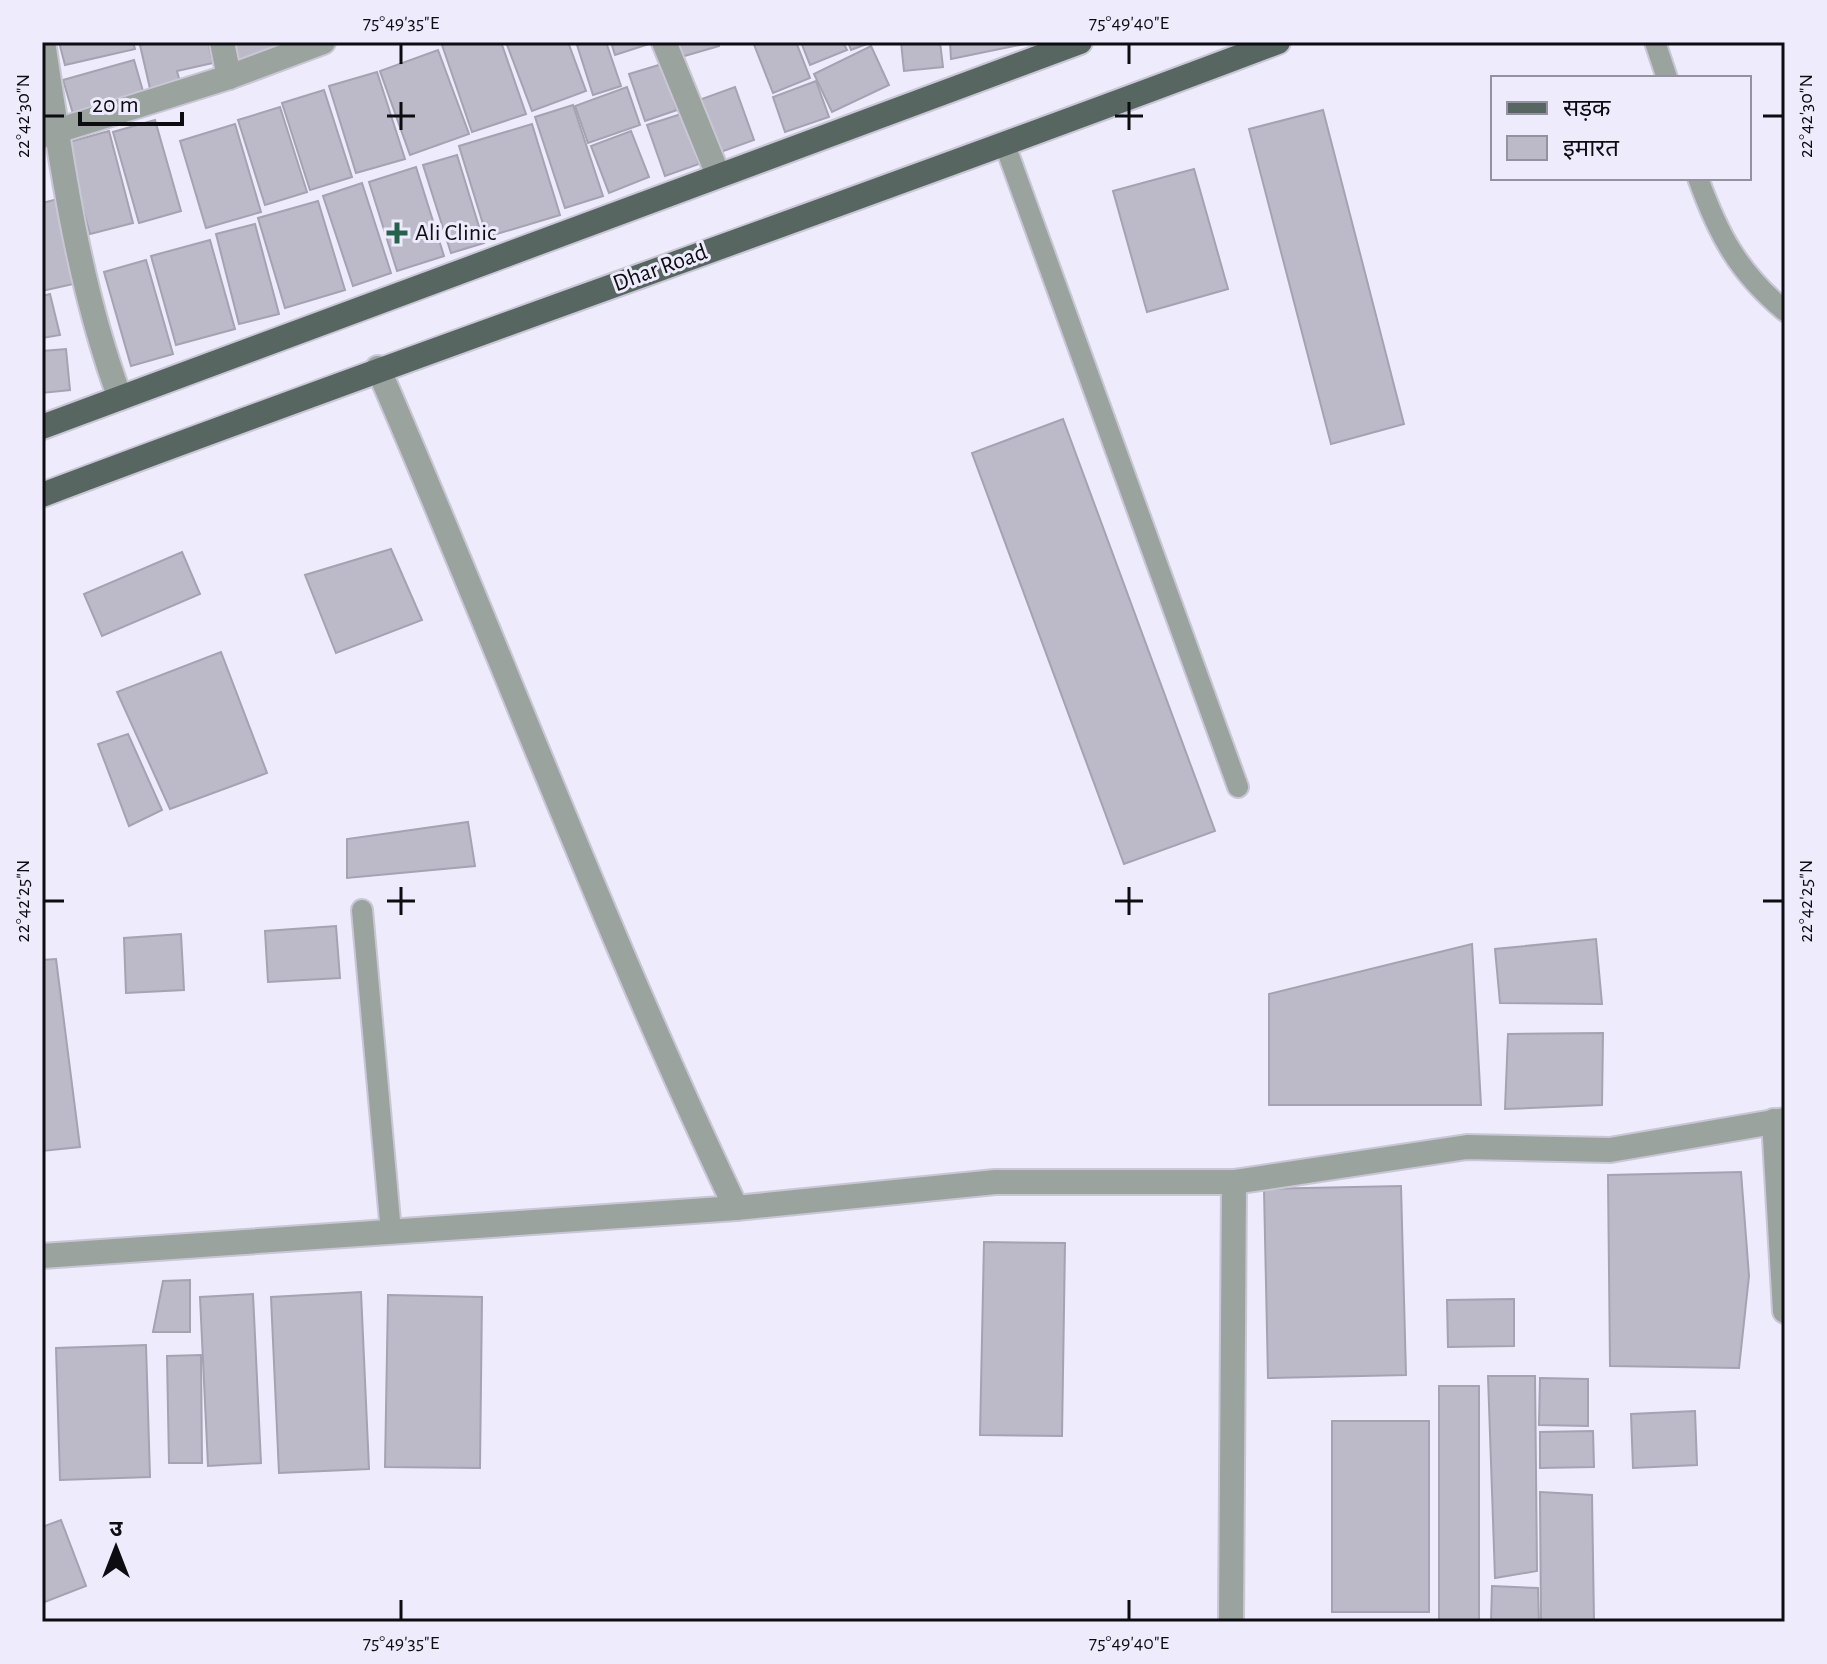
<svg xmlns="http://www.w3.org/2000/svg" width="1827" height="1664" viewBox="0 0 1827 1664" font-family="'Alegreya Sans','Noto Sans Devanagari',sans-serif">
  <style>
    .building { fill: #bcb9c9; stroke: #a5a2b2; stroke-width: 2 }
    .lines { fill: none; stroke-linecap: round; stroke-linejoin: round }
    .service-casing { stroke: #c9c7d6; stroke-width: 24 }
    .minor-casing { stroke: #c9c7d6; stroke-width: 28 }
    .primary-casing { stroke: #c9c7d6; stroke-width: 28 }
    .service { stroke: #9ba39f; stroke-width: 20 }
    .minor { stroke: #9ba39f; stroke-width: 24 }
    .primary { stroke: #576660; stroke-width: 24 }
    .ticks { fill: none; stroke: #0d0c11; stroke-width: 3 }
    .poi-dot { fill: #24624e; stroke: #edebfc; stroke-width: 3 }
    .labels { text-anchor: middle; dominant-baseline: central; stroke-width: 6; stroke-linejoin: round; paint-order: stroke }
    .poi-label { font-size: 24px; fill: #0d0c11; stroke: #edebfc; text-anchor: start }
    .street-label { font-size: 24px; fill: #0d0c11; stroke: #edebfc }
    .neatline { fill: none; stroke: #0d0c11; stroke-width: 3 }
    .ticks-label { font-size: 20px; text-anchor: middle; fill: #0d0c11 }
  </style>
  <rect width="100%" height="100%" fill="#edebfc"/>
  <!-- building -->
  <g class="building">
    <polygon points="59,42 133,42 135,49 65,65"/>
    <polygon points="154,42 208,42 213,63 177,71 181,86 151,93 140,45"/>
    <polygon points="230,42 297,42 237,62"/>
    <polygon points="451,42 501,42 526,114 472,132 442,45"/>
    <polygon points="506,42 568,42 586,91 532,111"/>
    <polygon points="586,42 606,42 621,86 593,95 577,45"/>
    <polygon points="611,42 652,42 652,43 615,55"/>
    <polygon points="676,42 718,42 719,46 681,57"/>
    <polygon points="753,42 796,42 810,78 773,93"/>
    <polygon points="801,42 843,42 847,50 810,65"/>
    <polygon points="848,42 872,42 851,50"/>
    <polygon points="901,42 940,42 943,67 904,71"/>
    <polygon points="950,42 1034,42 951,59"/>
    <polygon points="871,46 889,85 832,112 814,74"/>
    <polygon points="438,50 469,134 410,155 380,71"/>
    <polygon points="134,60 145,98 74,117 63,80"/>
    <polygon points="662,64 677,110 645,121 629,74"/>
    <polygon points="377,72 405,159 356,173 329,86"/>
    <polygon points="816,81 829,117 785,132 773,97"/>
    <polygon points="627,87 640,125 588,143 575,106"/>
    <polygon points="735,87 754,140 718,153 699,100"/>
    <polygon points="324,90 352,177 310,190 282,103"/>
    <polygon points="573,105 603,196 565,208 535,117"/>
    <polygon points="280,107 307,192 265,205 238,120"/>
    <polygon points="1323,110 1404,424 1331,444 1249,129"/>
    <polygon points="681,114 699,164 665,176 647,125"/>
    <polygon points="155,120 181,211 139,223 113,132"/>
    <polygon points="235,124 261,212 206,228 180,141"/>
    <polygon points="532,124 560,215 487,237 459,146"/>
    <polygon points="109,131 133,223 90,234 65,143"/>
    <polygon points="631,131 649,177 609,193 591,146"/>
    <polygon points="457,155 484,243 451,253 423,165"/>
    <polygon points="416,167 444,256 397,271 369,182"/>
    <polygon points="1194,169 1228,289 1147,312 1113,191"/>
    <polygon points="362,183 391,273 353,286 323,196"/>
    <polygon points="62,198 82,282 42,291 42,203"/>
    <polygon points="318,201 345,290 285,308 258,218"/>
    <polygon points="255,224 279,314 239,324 216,234"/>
    <polygon points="210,240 235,329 176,345 151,256"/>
    <polygon points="146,260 173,354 131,366 104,272"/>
    <polygon points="50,294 60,335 42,338 42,296"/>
    <polygon points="66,349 70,390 42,393 42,351"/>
    <polygon points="1063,419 1215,831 1124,864 972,453"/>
    <polygon points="391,549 422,620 336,653 305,575"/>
    <polygon points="182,552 200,594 102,636 84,594"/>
    <polygon points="221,652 267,773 170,809 117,692"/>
    <polygon points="128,734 162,810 129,826 98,744"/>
    <polygon points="468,822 475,866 347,878 347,839"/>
    <polygon points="336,926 340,978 268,982 265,931"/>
    <polygon points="181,934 184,990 126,993 124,938"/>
    <polygon points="1596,939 1602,1004 1500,1003 1495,949"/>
    <polygon points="1472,944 1481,1105 1269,1105 1269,994"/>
    <polygon points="56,959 80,1147 42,1151 42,960"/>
    <polygon points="1603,1033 1602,1105 1505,1109 1508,1034"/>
    <polygon points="1741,1172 1749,1276 1739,1368 1610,1366 1608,1175"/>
    <polygon points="1401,1186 1406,1375 1268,1378 1264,1189"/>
    <polygon points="984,1242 1065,1243 1062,1436 980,1435"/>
    <polygon points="190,1280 190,1332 153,1332 163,1281"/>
    <polygon points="361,1292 369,1469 279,1473 271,1297"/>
    <polygon points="253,1294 261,1463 208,1466 200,1297"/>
    <polygon points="388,1295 482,1297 480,1468 385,1467"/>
    <polygon points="1514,1299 1514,1346 1448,1347 1447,1300"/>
    <polygon points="146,1345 150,1477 60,1480 56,1348"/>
    <polygon points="201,1355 202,1463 169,1463 167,1356"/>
    <polygon points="1488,1376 1535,1376 1537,1571 1495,1578"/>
    <polygon points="1540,1378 1588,1379 1588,1426 1539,1425"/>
    <rect x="1439" y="1386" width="40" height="236"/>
    <polygon points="1695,1411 1697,1465 1633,1468 1631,1414"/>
    <rect x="1332" y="1421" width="97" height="191"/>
    <polygon points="1593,1431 1594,1467 1540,1468 1540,1432"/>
    <polygon points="1540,1492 1592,1495 1594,1622 1541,1622"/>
    <polygon points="61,1520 86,1586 42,1603 42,1527"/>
    <polygon points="1492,1586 1538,1588 1539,1622 1491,1622"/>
  </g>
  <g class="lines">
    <defs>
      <g id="service">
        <polyline points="1655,42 1667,78"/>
        <polyline points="1005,145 1238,787"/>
        <path d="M1698 178C1718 234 1738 272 1785 311"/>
        <polyline points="362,910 391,1232"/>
      </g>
      <g id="minor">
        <path d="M43 42C61 161 78 285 120 398"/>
        <polyline points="222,42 229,77"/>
        <polyline points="664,42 718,175"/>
        <polyline points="44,135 229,77 323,42"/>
        <path d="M378 368C499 647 605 933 736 1208"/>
        <polyline points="1774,1121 1785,1311"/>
        <polyline points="42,1256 736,1208 995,1182 1234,1182 1467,1147 1610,1150 1785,1120"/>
        <polyline points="1231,1622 1234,1182"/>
      </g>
      <g id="primary">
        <polyline points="42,427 1080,42"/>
        <path d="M42 495C453 340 867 198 1278 42"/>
      </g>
    </defs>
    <!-- service casing -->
    <use href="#service" class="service-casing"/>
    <!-- minor casing -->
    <use href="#minor" class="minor-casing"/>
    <!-- primary casing -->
    <use href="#primary" class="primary-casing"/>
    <!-- service -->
    <use href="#service" class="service"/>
    <!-- minor -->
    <use href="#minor" class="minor"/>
    <!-- primary -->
    <use href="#primary" class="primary"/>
  </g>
  <!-- ticks -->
  <path class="ticks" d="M401 44V64M1129 44V64M401 102V130M1129 102V130M44 116H64M387 116H415M1115 116H1143M1763 116H1783M401 887V915M1129 887V915M44 901H64M387 901H415M1115 901H1143M1763 901H1783M401 1600V1620M1129 1600V1620"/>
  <!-- markers -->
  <path class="poi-dot" d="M393 221h8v8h8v8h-8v8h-8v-8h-8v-8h8z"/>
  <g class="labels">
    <!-- poi labels -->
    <g class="poi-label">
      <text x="415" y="233">Ali Clinic</text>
    </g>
    <!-- street labels -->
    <g class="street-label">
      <text transform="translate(660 268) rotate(-20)">Dhar Road</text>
    </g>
  </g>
  <!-- border -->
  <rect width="1827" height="1664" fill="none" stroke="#edebfc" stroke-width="88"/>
  <!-- legend -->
  <rect x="1491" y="76" width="260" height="104" fill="#edebfc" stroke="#93929e" stroke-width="2"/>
  <rect x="1507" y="102" width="40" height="12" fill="#576660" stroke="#93929e" stroke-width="2"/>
  <text x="1563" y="116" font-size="24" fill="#0d0c11">सड़क</text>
  <rect x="1507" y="136" width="40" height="24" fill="#bcb9c9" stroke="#93929e" stroke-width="2"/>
  <text x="1563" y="156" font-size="24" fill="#0d0c11">इमारत</text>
  <!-- north arrow -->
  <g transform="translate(116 1548)" stroke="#edebfc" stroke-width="6" paint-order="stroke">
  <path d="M0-6L14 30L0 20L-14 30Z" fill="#0d0c11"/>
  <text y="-12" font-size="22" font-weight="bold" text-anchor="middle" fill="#0d0c11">उ</text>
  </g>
  <!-- scale -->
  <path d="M80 112v12h102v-12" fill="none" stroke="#0d0c11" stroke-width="4"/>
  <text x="92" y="112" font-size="24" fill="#0d0c11" stroke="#edebfc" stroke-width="6" paint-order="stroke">20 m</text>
  <rect x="44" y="44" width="1739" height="1576" class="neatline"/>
  <g class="ticks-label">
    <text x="401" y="29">75°49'35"E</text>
    <text x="1129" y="29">75°49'40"E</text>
    <text transform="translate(22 116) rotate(-90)" y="7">22°42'30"N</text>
    <text transform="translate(1805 116) rotate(-90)" y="7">22°42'30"N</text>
    <text transform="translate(22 901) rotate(-90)" y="7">22°42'25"N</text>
    <text transform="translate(1805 901) rotate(-90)" y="7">22°42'25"N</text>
    <text x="401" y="1649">75°49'35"E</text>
    <text x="1129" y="1649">75°49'40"E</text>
  </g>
</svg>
